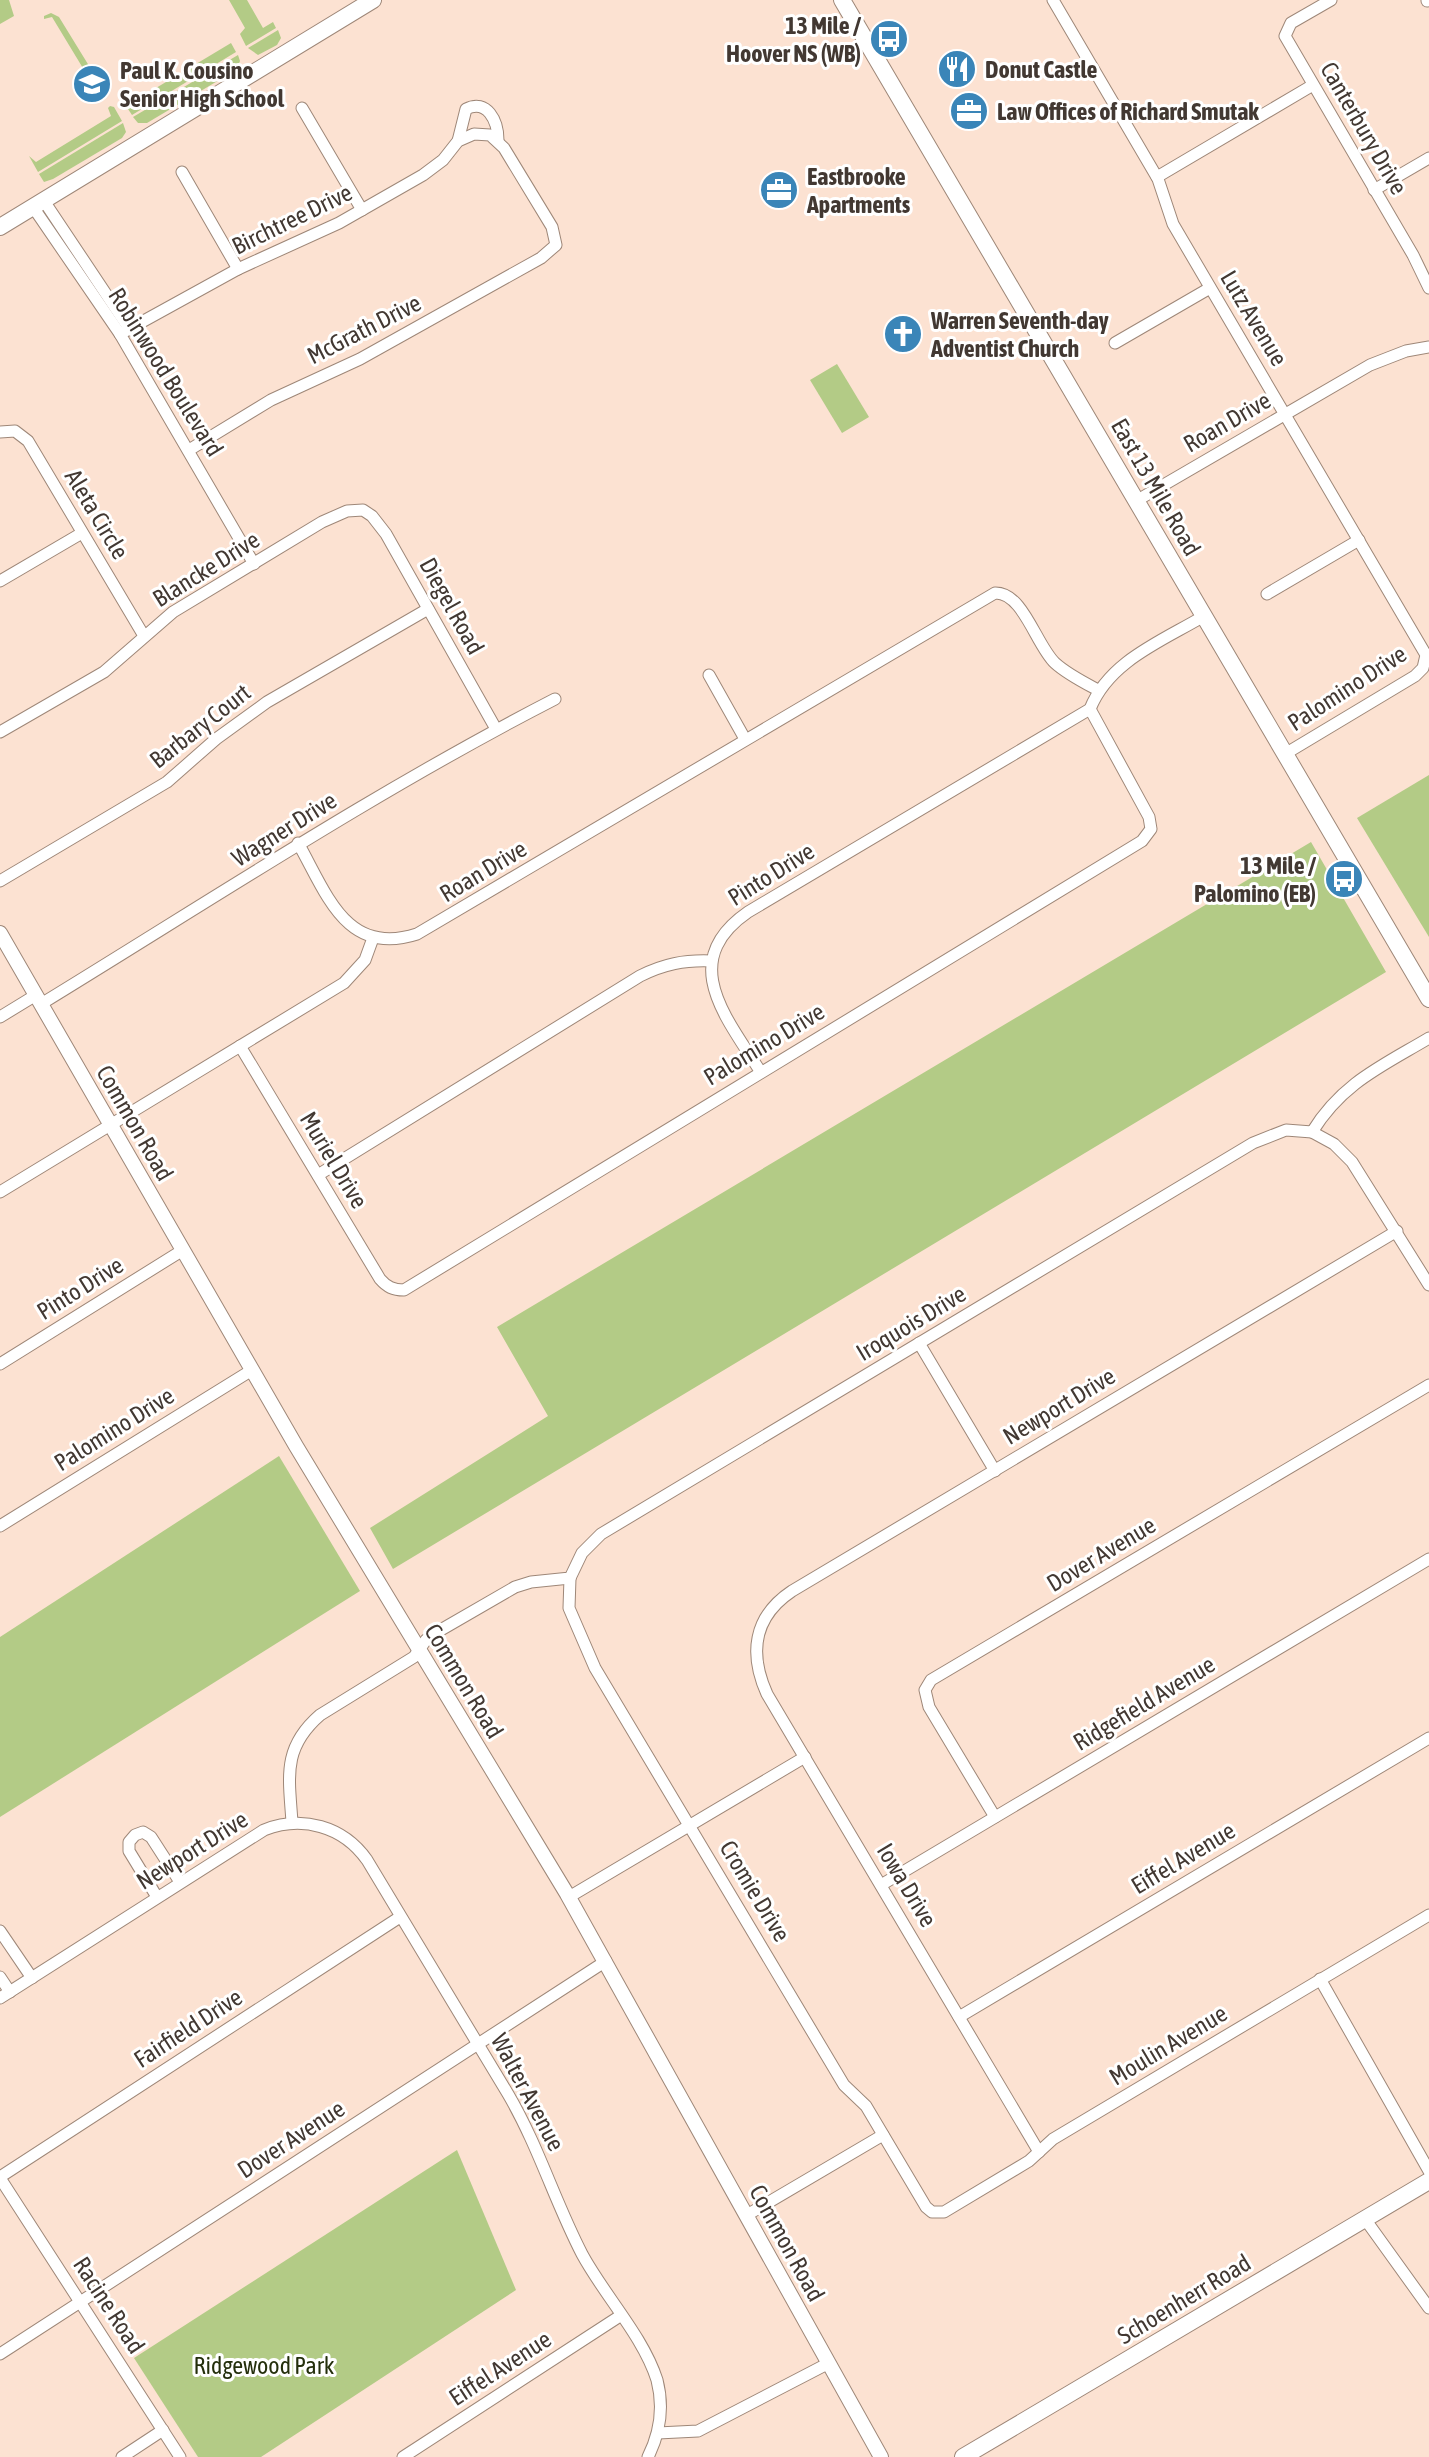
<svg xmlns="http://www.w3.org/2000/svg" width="1429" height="2457" viewBox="0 0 1429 2457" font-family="'Asap Condensed',sans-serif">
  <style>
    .green { fill: #b3cb86 }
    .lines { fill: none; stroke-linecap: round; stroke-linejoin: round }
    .minor-casing { stroke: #9e8778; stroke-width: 13 }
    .tertiary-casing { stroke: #9e8778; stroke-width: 16 }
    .secondary-casing { stroke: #9e8778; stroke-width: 18 }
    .minor { stroke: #fff; stroke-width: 11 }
    .tertiary { stroke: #fff; stroke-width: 14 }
    .secondary { stroke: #fff; stroke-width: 16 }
    .labels { text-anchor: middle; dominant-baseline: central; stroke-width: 6; stroke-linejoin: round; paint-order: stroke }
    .poi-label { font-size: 24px; font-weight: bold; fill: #423832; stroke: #fff; text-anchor: start }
    .street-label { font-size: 24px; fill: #423832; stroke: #fff }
    .park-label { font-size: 24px; fill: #242f0c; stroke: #fff }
  </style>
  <rect width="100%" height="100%" fill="#fce2d2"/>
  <!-- green -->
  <g class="green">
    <polygon points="0,0 9,0 14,16 0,24"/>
    <polygon points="229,0 247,0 263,28 273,22 276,28 246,46 240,34 245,28"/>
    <polygon points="51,13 59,17 102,87 104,94 101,98 52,17 44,19 44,16"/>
    <polygon points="278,30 281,38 277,45 258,55 248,48"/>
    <polygon points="231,43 236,52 132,115 126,106"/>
    <polygon points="238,55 240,61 236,70 147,123 138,123 133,117"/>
    <polygon points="110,106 114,107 122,121 38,172 29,156 36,162 111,116 108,108"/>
    <polygon points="123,123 126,132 122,138 53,179 44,182 39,174"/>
    <polygon points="837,364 869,417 842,433 810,380"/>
    <polygon points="1429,775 1429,937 1357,818"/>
    <polygon points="1311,842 1386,972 393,1569 370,1528 548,1416 497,1327"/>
    <polygon points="279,1456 360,1591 0,1817 0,1637"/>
    <polygon points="457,2150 516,2290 261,2457 198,2457 134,2358"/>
  </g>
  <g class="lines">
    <defs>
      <g id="minor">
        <polyline points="1053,0 1158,179 1173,224 1426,655 1423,668 1415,676 1285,754"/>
        <polyline points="1331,0 1291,23 1285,36 1413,255 1429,288"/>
        <polyline points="1427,0 1427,1"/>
        <polyline points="302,108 362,210"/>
        <path d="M458 141 466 109C487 98 498 121 498 140"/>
        <polyline points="182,172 238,269"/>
        <polyline points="1157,177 1313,85"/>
        <polyline points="1374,190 1429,158"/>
        <polyline points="44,201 130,330"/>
        <polyline points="33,207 120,334 254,564"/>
        <polyline points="120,334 238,269 339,223 423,175 443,160 458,141 474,134 490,135 504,148 552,227 556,245 541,258 360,359 271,400 189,450"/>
        <polyline points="1115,343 1210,288"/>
        <polyline points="0,432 15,431 28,441 144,636"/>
        <polyline points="1136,501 1370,365 1406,351 1429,347"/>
        <polyline points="0,581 82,533"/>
        <polyline points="1267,594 1359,540"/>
        <polyline points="709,675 745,739"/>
        <polyline points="0,732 104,672 173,612 322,522 347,511 363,510 372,516 386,534 496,729"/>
        <path d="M298 843C327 894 346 957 417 934L995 593C1023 592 1036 645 1055 663 1067 674 1083 682 1098 690"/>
        <polyline points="0,881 167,782 216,739 267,702 428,609"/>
        <path d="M41 1004C211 900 378 790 555 699"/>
        <polyline points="0,1017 36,995"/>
        <path d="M240 1046 380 1279C387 1287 393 1290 404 1290L1142 841 1151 829 1149 817 1090 709"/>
        <path d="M760 1071C726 1017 677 961 748 912L1090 709C1109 661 1162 641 1204 616"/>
        <polyline points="1312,1132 1334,1144 1352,1162 1429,1285"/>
        <path d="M318 1175 640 976C664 964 684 960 711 961"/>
        <polyline points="0,1192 344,983 365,960 373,938"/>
        <polyline points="919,1343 995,1471"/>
        <polyline points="0,1364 183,1250"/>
        <polyline points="0,1526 252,1370"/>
        <polyline points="570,1578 569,1608 595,1668 844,2085 866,2106 926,2207 932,2212 944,2212 1029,2161 1053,2139 1429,1915"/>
        <polyline points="995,1817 929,1707 925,1690 931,1680 1429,1385"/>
        <path d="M292 1822C289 1777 282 1748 320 1715L414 1657 426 1640 432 1635 515 1587 531 1582 570 1578 582 1553 601 1534 1253 1143 1286 1130 1312 1132C1342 1083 1382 1066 1429 1038"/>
        <polyline points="881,1885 1429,1559"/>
        <polyline points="157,1897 129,1851 129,1842 135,1835 143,1832 151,1837 180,1882"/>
        <polyline points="569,1897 805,1757"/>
        <polyline points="0,1931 32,1978"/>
        <polyline points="0,1977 10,1992"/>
        <polyline points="1320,1979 1429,2171"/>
        <path d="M0 1998 264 1830C302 1815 343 1826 367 1860L508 2094C538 2145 555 2202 582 2254 604 2295 643 2336 657 2380 664 2407 660 2433 648 2457"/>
        <polyline points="959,2017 1429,1738"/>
        <path d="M1039 2152 767 1694C749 1654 753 1617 792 1591L1397 1231"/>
        <polyline points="0,2177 400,1917"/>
        <polyline points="0,2178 180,2457"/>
        <polyline points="747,2215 883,2135"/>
        <polyline points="1365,2219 1429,2308"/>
        <polyline points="0,2354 606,1961"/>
        <polyline points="658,2433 698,2431 829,2363"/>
        <polyline points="122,2457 163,2430"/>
        <polyline points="403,2457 620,2316"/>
      </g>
      <polyline id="tertiary" points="0,933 296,1446 567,1894 881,2457"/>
      <g id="secondary">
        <polyline points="842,0 1429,999"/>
        <polyline points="0,227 373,0"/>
        <polyline points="963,2457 1429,2181"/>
      </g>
    </defs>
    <!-- minor casing -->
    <use href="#minor" class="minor-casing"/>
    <!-- tertiary casing -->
    <use href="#tertiary" class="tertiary-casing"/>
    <!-- secondary casing -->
    <use href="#secondary" class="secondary-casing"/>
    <!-- minor -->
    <use href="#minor" class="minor"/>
    <!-- tertiary -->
    <use href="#tertiary" class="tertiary"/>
    <!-- secondary -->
    <use href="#secondary" class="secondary"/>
  </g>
  <!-- icons -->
  <defs>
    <symbol id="bus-disc" viewBox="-11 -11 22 22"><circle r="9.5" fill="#3a85b8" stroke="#fff"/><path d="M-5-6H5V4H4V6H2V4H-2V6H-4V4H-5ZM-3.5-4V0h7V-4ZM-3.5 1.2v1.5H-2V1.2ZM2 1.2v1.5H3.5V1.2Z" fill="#fff"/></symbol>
    <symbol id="restaurant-disc" viewBox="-11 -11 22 22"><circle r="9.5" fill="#3a85b8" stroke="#fff"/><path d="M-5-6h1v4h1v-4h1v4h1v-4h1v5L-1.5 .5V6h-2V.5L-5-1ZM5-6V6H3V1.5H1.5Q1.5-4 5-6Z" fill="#fff"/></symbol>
    <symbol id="school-disc" viewBox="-11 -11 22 22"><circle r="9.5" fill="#3a85b8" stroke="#fff"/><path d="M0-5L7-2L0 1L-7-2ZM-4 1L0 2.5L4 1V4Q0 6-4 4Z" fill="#fff"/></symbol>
    <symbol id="office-disc" viewBox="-11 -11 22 22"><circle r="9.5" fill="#3a85b8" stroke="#fff"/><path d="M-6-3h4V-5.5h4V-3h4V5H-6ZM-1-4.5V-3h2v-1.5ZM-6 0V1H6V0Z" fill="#fff"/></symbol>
    <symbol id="church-disc" viewBox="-11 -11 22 22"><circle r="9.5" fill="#3a85b8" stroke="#fff"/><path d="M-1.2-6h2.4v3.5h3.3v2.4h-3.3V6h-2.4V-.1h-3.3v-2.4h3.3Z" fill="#fff"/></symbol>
  </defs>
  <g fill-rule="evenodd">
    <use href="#bus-disc" x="867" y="17" width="44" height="44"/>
    <use href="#restaurant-disc" x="935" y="47" width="44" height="44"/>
    <use href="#school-disc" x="70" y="62" width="44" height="44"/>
    <use href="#office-disc" x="947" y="89" width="44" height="44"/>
    <use href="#office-disc" x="757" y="168" width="44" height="44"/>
    <use href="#church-disc" x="881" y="312" width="44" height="44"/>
    <use href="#bus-disc" x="1322" y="857" width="44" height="44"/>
  </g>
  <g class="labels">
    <!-- poi labels -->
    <g class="poi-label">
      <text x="861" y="25" text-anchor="end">13 Mile /<tspan x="861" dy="28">Hoover NS (WB)</tspan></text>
      <text x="985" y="69">Donut Castle</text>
      <text x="120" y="70">Paul K. Cousino<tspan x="120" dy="28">Senior High School</tspan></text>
      <text x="997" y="111">Law Offices of Richard Smutak</text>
      <text x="807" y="176">Eastbrooke<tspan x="807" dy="28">Apartments</tspan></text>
      <text x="931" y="320">Warren Seventh-day<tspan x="931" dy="28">Adventist Church</tspan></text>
      <text x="1316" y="865" text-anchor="end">13 Mile /<tspan x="1316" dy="28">Palomino (EB)</tspan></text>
    </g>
    <!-- street labels -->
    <g class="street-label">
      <text transform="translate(1364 128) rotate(60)">Canterbury Drive</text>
      <text transform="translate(292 219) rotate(-26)">Birchtree Drive</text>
      <text transform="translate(1254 318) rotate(59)">Lutz Avenue</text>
      <text transform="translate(364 329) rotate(-27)">McGrath Drive</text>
      <text transform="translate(166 372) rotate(58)">Robinwood Boulevard</text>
      <text transform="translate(1227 422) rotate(-30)">Roan Drive</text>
      <text transform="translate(1156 487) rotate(60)">East 13 Mile Road</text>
      <text transform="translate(97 514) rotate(59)">Aleta Circle</text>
      <text transform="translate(206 569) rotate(-32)">Blancke Drive</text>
      <text transform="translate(452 606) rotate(61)">Diegel Road</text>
      <text transform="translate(1347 688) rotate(-33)">Palomino Drive</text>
      <text transform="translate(200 726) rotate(-38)">Barbary Court</text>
      <text transform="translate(284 829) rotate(-32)">Wagner Drive</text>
      <text transform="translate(483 871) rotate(-31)">Roan Drive</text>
      <text transform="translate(771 874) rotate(-32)">Pinto Drive</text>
      <text transform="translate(764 1044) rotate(-31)">Palomino Drive</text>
      <text transform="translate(135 1123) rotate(60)">Common Road</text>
      <text transform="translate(334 1160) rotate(59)">Muriel Drive</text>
      <text transform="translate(80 1288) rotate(-32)">Pinto Drive</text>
      <text transform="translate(911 1323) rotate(-31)">Iroquois Drive</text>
      <text transform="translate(1059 1406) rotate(-31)">Newport Drive</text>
      <text transform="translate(114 1429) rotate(-32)">Palomino Drive</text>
      <text transform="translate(1101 1554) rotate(-31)">Dover Avenue</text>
      <text transform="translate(464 1681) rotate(59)">Common Road</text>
      <text transform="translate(1144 1703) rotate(-31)">Ridgefield Avenue</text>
      <text transform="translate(192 1850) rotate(-32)">Newport Drive</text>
      <text transform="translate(1183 1858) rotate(-31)">Eiffel Avenue</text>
      <text transform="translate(907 1885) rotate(59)">Iowa Drive</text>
      <text transform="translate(755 1891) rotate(59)">Cromie Drive</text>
      <text transform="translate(188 2028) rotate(-33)">Fairfield Drive</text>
      <text transform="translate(1168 2045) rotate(-31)">Moulin Avenue</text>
      <text transform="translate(528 2092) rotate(62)">Walter Avenue</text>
      <text transform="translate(291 2139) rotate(-33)">Dover Avenue</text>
      <text transform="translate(787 2243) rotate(61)">Common Road</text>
      <text transform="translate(1184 2299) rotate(-31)">Schoenherr Road</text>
      <text transform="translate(109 2305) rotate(57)">Racine Road</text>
      <text transform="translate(500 2368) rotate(-33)">Eiffel Avenue</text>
    </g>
    <!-- park labels -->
    <g class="park-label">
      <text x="264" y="2365">Ridgewood Park</text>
    </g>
  </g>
</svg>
